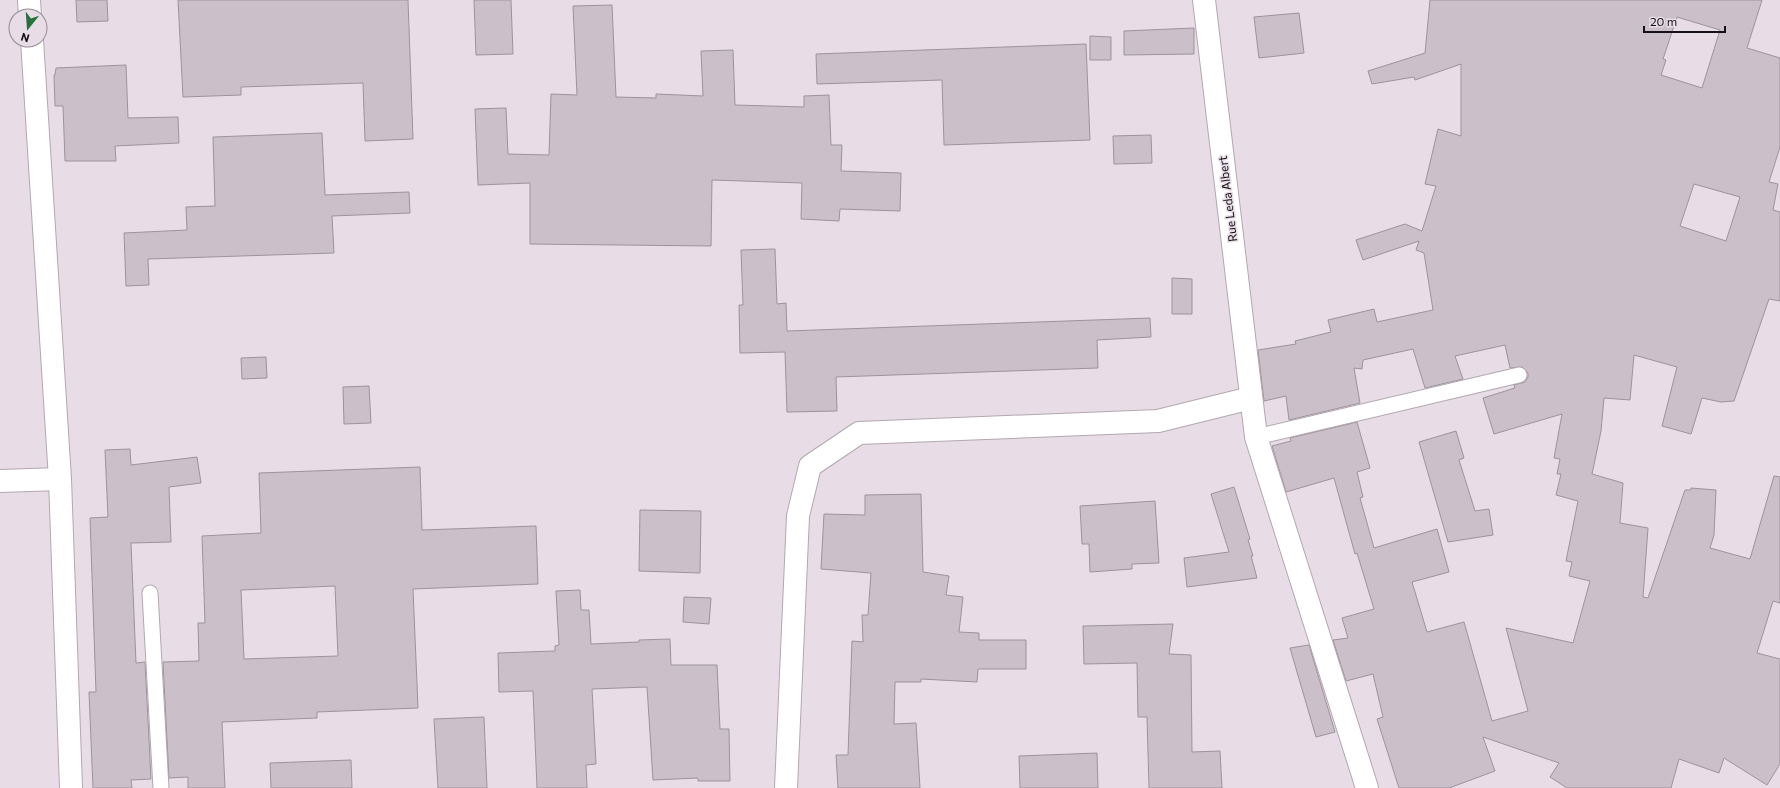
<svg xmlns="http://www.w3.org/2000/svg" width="1780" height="788" viewBox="0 0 1780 788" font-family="Commissioner,sans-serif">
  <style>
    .building { fill: #cbc0c9; stroke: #9d939c; fill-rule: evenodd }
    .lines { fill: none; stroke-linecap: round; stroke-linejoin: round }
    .service-casing { stroke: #b2a8b0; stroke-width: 17 }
    .minor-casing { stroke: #b2a8b0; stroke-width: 24 }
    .tertiary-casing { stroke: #b2a8b0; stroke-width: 24 }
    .service { stroke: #fff; stroke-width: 15 }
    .minor { stroke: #fff; stroke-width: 22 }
    .tertiary { stroke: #fff; stroke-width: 22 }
    .labels { text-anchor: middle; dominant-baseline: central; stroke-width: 3; stroke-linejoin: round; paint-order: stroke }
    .street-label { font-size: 12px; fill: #151114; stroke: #e8dde6 }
  </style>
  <rect width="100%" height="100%" fill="#e8dde6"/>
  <!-- building -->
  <g class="building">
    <polygon points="76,0 107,0 108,21 77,22"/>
    <polygon points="178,0 408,0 413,139 365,141 363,83 241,87 241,95 183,97"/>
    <polygon points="474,0 511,0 513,54 476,55"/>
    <path d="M1430 0H1762L1747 48 1780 58V147L1769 182 1778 184 1773 210 1780 212V301L1769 299 1734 401 1721 402 1702 398 1691 434 1662 426 1677 367 1634 355 1630 400 1604 398 1601 431 1592 474 1623 483 1620 523 1648 528 1643 597 1648 598 1685 490H1691V488L1716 490 1714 535 1710 548 1750 559 1774 476 1780 477V603L1773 601 1757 653 1780 659V764L1767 785 1724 758 1719 773 1679 759 1671 788H1567L1550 777 1559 763 1483 737 1495 771 1449 788H1399L1377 719 1383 717 1373 674 1346 681 1333 640 1348 638 1342 618 1374 609 1357 553 1355 554 1334 478 1286 492 1272 446 1291 441 1290 438 1357 422 1370 468 1357 472 1363 497 1360 498 1374 548 1437 529 1449 572 1412 582 1427 632 1464 622 1492 721 1528 711 1506 628 1573 643 1590 581 1569 576 1572 562 1566 561 1578 501 1556 495 1561 474H1557L1560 459 1554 458 1562 414 1494 434 1483 398 1515 388 1514 385 1525 382 1528 377V373L1522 367 1510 368 1505 345 1455 356 1463 379 1425 388 1413 349 1363 360 1362 369 1354 368 1360 403 1289 420 1286 396 1264 401 1258 350 1296 344 1295 341 1331 332 1328 320 1374 309 1377 322 1433 310 1424 253 1416 250 1419 241 1363 260 1356 240 1405 224 1422 231 1436 186 1425 184 1438 129 1461 136V64L1415 80 1414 77 1372 84 1368 71 1425 53ZM1677 17 1720 30 1702 88 1661 75 1666 60 1663 59ZM1694 184 1740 197 1726 241 1680 226Z"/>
    <polygon points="612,5 616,97 656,98 656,94 703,96 701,51 733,50 735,105 804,107 804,96 829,95 831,145 842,145 841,171 901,173 900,211 840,209 839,221 801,219 802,183 712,180 711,246 530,244 530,183 478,185 475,109 506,108 508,154 549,155 551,94 577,95 573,6"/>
    <polygon points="1299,13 1304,53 1259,58 1254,17"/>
    <polygon points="1194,28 1194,54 1124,55 1124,31"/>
    <polygon points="1090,36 1111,37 1111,60 1090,60"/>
    <polygon points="1086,44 1090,140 944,145 942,80 817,84 816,54"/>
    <polygon points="126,65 128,118 178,117 179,143 115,146 116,161 65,161 63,106 55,106 54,75 55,75 56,68"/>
    <polygon points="322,133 325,195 409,192 410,213 332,216 334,253 148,259 149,285 126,286 124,233 187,230 186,207 215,206 213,137"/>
    <polygon points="1151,135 1152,163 1114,164 1113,136"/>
    <polygon points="775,249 777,304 786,303 787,331 1150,318 1151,337 1097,340 1098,368 836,377 837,411 787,412 785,352 740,353 739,305 743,305 741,250"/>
    <polygon points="1172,278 1192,279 1192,314 1172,314"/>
    <polygon points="266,357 267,378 242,379 241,358"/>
    <polygon points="369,386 371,423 344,424 343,387"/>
    <polygon points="1456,431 1464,458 1459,460 1475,511 1489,509 1493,535 1448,542 1419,442"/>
    <polygon points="130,449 131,465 197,457 201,483 169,487 171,542 131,543 136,663 145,662 151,779 131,780 132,788 93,788 89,692 96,692 90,518 108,517 105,450"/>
    <path d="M420 467 422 530 536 526 538 584 413 589 418 708 317 712V718L222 722 225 788H188V777L169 778 163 662 199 661 198 623H205L202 536 261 533 259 473ZM335 586 338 656 244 659 241 590Z"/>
    <polygon points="1234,487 1250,539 1248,540 1253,556 1251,556 1257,578 1187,587 1184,558 1229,552 1211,494"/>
    <polygon points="921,494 923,572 949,576 946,595 963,597 959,632 979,633 979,640 1026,640 1026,669 978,669 977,682 921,679 921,682 895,682 894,724 916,723 920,788 838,788 836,755 848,755 852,641 863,642 862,615 868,615 871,573 821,569 824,514 865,515 865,495"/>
    <polygon points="1155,501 1159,563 1132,564 1132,569 1090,572 1089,544 1082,544 1080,506"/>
    <polygon points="640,510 701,511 700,573 639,571"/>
    <polygon points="580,590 581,610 589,610 591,644 639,642 639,640 670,639 671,665 717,665 720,729 729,729 730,781 698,781 698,778 653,780 647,687 592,689 596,764 586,765 587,788 537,788 533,691 499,692 498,653 555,651 555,646 559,645 556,591"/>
    <polygon points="684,597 711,598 709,624 683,622"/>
    <polygon points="1173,624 1169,654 1191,655 1192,752 1220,751 1222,788 1149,788 1147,717 1138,717 1137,663 1084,664 1083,626"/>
    <polygon points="1309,645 1335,732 1316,737 1290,648"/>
    <polygon points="484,717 487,788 438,788 434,719"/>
    <polygon points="1097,753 1098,788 1020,788 1019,756"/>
    <polygon points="351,760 352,788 271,788 270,763"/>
  </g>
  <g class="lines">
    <defs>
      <g id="service">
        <polyline points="1256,437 1519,375"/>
        <polyline points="150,593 161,788"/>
      </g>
      <polyline id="minor" points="786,788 798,516 810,466 859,433 1158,421 1251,398"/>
      <g id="tertiary">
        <polyline points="29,0 30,16"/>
        <polyline points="1204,0 1256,437 1367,788"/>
        <polyline points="32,40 60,479 71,788"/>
        <polyline points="0,481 60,479"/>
      </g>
    </defs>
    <!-- service casing -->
    <use href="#service" class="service-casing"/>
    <!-- minor casing -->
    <use href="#minor" class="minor-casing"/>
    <!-- tertiary casing -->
    <use href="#tertiary" class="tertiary-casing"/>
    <!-- service -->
    <use href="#service" class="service"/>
    <!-- minor -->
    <use href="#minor" class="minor"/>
    <!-- tertiary -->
    <use href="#tertiary" class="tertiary"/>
  </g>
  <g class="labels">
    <!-- street labels -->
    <g class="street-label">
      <text transform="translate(1227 199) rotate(-97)">Rue Leda Albert</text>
    </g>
  </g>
  <!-- north arrow -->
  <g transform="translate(28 28) rotate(197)"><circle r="19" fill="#e8dde6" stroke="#948b92"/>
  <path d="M0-3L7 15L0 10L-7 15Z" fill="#27703e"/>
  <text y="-6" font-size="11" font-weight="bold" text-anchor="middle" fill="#151114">N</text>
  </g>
  <!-- scale -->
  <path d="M1644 26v6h81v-6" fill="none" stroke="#151114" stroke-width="2"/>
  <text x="1650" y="26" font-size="12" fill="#151114" stroke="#e8dde6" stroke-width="3" paint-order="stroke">20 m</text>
</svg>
